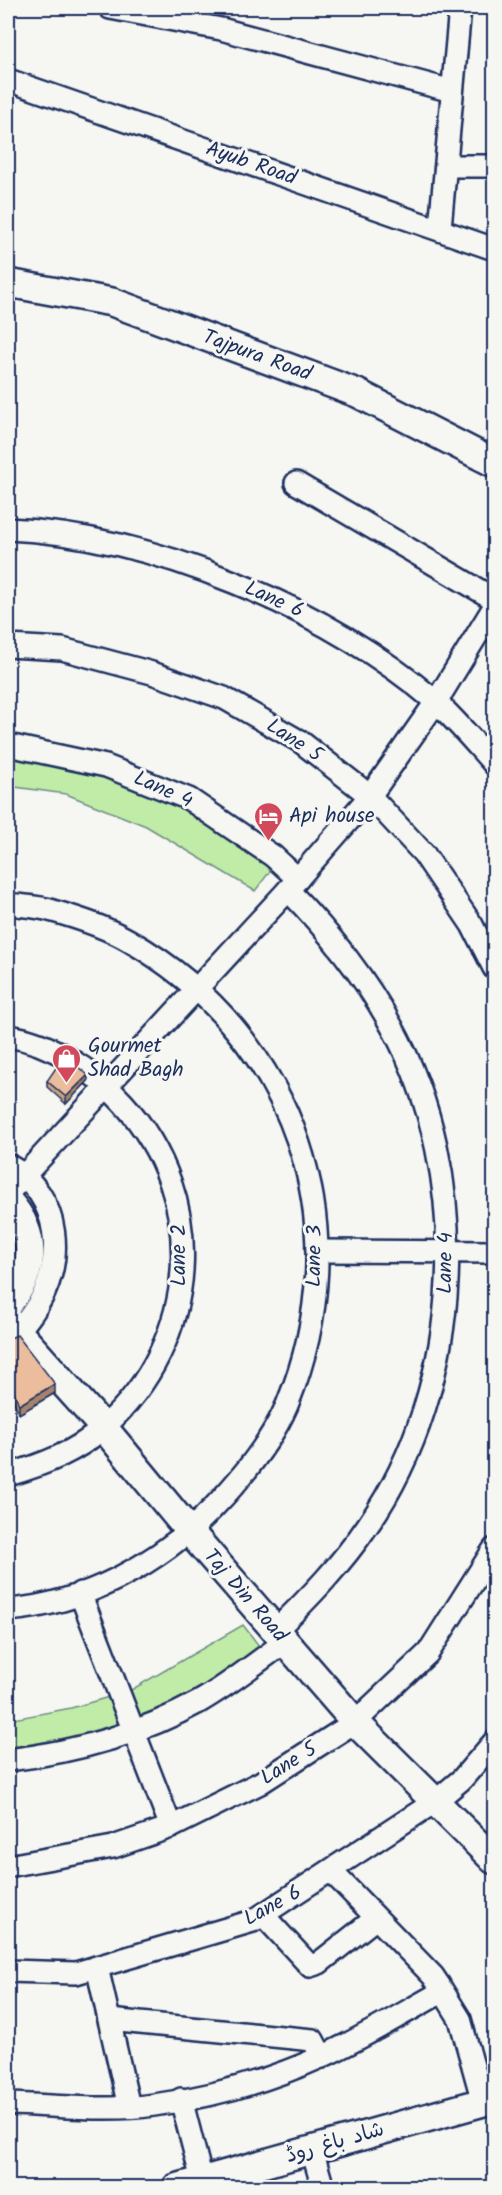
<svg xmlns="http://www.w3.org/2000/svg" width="502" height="2195" viewBox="0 0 502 2195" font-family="Kalam,'Playpen Sans Arabic',sans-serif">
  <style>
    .green { fill: #c0eca8; stroke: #6e8e83; stroke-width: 1.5 }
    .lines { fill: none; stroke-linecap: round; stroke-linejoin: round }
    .minor-casing { stroke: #1b2f5e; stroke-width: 26 }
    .major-casing { stroke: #1b2f5e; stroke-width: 32 }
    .minor { stroke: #f6f6f2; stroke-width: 21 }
    .major { stroke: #f6f6f2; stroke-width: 27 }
    .wall { fill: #cba386; stroke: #1b2f5e; stroke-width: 1.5 }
    .shaded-wall { fill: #a5846d; stroke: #1b2f5e; stroke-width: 1.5 }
    .building { fill: #ecbd9c; stroke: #1b2f5e; stroke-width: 1.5 }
    .labels { text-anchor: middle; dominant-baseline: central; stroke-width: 6; stroke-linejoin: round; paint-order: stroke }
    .street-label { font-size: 21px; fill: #1b2f5e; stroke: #f6f6f2 }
    .poi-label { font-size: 21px; fill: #1b2f5e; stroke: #f6f6f2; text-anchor: start }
  </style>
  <rect width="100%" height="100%" fill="#f6f6f2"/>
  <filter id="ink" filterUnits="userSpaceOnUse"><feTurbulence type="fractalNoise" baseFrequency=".0167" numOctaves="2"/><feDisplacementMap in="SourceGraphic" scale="12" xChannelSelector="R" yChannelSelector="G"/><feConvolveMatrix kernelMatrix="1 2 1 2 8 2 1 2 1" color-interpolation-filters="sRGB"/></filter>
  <g filter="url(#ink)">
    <!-- green -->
    <g class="green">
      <polygon points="8,750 89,766 184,801 274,866 255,891 146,826 66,794 8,786"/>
      <polygon points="243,1625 263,1651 196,1699 137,1725 124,1694"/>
      <polygon points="116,1695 130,1730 8,1755 8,1720 71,1708"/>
    </g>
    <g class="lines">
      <defs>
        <g id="minor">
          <polyline points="110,8 221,29 452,91"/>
          <polyline points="8,80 494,249"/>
          <polyline points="446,166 494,166"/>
          <polyline points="440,228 460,8"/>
          <polyline points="296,483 494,599"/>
          <path d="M8 529C152 535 325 608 435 701 456 720 475 743 494 764"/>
          <polyline points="8,646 62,649 152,673 224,698 301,742 370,796 424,854 472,925 494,968"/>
          <polyline points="8,745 106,766 189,799 273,856 298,879"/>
          <path d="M8 904C22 906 39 906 53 911 78 918 108 928 130 941 297 1038 360 1227 287 1405 270 1444 241 1479 212 1509 159 1564 84 1604 8 1610"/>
          <path d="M8 1036C51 1042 94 1071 123 1103 210 1199 200 1341 104 1427 77 1452 42 1465 8 1475"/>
          <path d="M8 1165C62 1194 67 1265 33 1312 25 1323 19 1332 8 1338"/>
          <polyline points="8,1193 288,890 370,796 436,702 494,607"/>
          <polyline points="319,1251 494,1252"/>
          <polyline points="80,1593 171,1827"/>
          <path d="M275 1631C309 1598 341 1565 368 1525 465 1385 474 1176 392 1027 364 975 329 932 288 890"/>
          <path d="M8 1760C74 1752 139 1735 199 1702 229 1685 257 1662 285 1642"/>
          <polyline points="8,1866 113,1847 171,1827 260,1783 305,1754 355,1722 428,1653 494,1549"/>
          <polyline points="263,1915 310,1966 319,1963 376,1918"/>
          <polyline points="97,1967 129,2107"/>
          <polyline points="8,1971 76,1973 253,1921 436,1801 462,1779 494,1742"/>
          <polyline points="439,1985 460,2019 483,2102"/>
          <polyline points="109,2020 313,2040 322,2057"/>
          <polyline points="181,2099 202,2180"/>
          <path d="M8 2104C55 2105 107 2112 154 2105 210 2097 270 2080 321 2057 361 2039 400 2015 438 1994L439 1985 433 1976 331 1871"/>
          <polyline points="312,2150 323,2188"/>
        </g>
        <g id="major">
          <polyline points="8,283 112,302 357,393 494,463"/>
          <path d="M8 1201C38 1235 36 1270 8 1304"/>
          <polyline points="8,1321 104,1428 190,1532 355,1722 494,1860"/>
          <polyline points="176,2188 494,2099"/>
        </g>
      </defs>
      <!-- minor casing -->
      <use href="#minor" class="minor-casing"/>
      <!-- major casing -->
      <use href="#major" class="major-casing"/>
      <!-- minor -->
      <use href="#minor" class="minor"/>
      <!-- major -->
      <use href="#major" class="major"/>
    </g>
    <!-- wall -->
    <g class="wall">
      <polygon points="47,1081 88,1081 66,1104 47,1087"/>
      <polygon points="8,1339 55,1393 19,1414 8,1385"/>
    </g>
    <!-- shaded-wall -->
    <g class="shaded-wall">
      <polygon points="88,1075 88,1081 66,1104 66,1097"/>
      <polygon points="55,1384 55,1393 19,1414 19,1405"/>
    </g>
    <!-- building -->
    <g class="building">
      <polygon points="64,1056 88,1075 66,1097 47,1081"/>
      <polygon points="17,1335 55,1384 19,1405 8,1375 8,1339"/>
    </g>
  </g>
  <!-- icons -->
  <defs>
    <symbol id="hotel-pin" viewBox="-11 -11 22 30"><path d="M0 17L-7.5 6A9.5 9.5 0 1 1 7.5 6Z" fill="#d1495b" stroke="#f6f6f2"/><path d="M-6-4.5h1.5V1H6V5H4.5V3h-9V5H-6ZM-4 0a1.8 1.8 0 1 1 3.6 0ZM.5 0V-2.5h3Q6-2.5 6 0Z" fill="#fff"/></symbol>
    <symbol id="shop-pin" viewBox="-11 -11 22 30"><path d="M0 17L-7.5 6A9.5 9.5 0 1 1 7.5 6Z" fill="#d1495b" stroke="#f6f6f2"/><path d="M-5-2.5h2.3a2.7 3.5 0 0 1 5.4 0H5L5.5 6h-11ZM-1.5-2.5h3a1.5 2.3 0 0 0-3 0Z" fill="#fff"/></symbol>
  </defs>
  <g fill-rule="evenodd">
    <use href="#hotel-pin" x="252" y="800" width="33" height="45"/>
    <use href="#shop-pin" x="50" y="1042" width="33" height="45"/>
  </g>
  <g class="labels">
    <!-- street labels -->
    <g class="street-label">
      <text transform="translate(251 164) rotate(19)">Ayub Road</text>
      <text transform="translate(257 356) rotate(20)">Tajpura Road</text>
      <text transform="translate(274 600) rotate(24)">Lane 6</text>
      <text transform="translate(294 741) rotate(33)">Lane 5</text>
      <text transform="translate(163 790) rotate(24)">Lane 4</text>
      <text transform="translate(179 1255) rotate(-90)">Lane 2</text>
      <text transform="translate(315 1256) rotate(-89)">Lane 3</text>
      <text transform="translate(446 1263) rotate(-89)">Lane 4</text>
      <text transform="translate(245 1596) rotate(49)">Taj Din Road</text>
      <text transform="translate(289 1764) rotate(-32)">Lane 5</text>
      <text transform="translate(273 1906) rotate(-29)">Lane 6</text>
      <text transform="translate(335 2143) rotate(-16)">شاد باغ روڈ</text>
    </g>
    <!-- poi labels -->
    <g class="poi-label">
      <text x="289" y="816">Api house</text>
      <text x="88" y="1046">Gourmet<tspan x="88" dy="24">Shad Bagh</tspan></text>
    </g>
  </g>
  <!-- margin -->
  <rect width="502" height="2195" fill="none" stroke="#f6f6f2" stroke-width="30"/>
  <rect x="15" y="15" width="472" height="2165" fill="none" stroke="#1b2f5e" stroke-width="2" filter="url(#ink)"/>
</svg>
